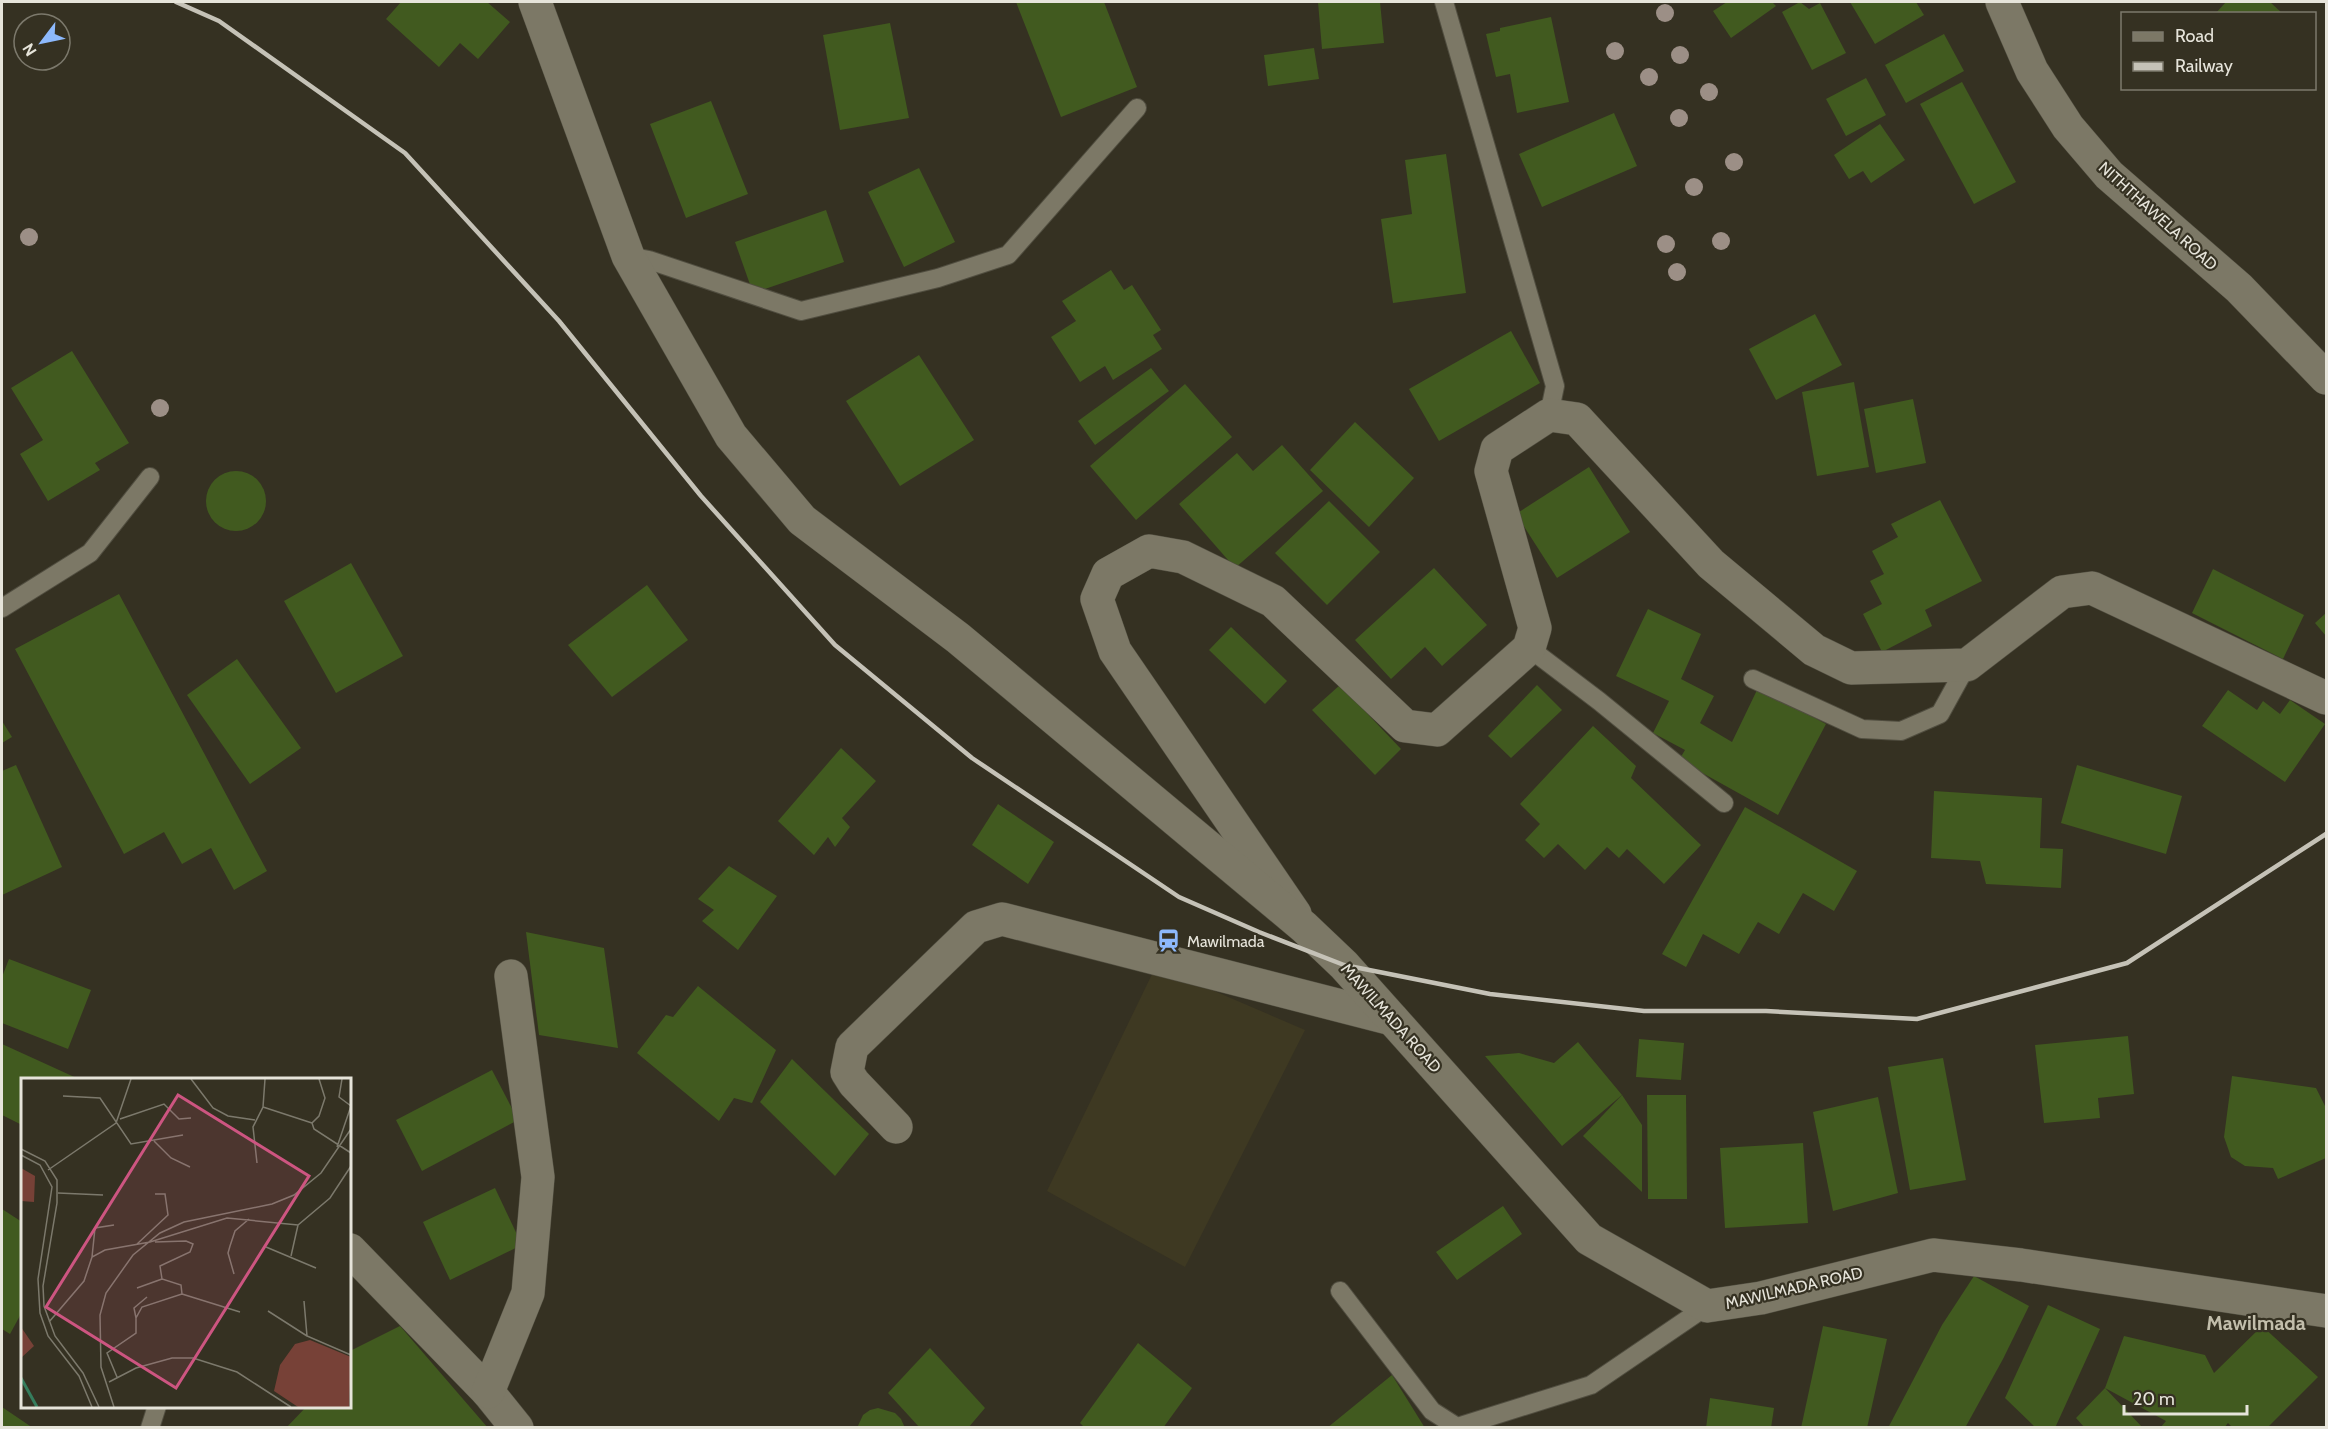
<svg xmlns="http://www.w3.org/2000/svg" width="2328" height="1429" viewBox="0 0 2328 1429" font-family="Cabin,sans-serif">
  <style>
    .built { fill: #3e3922 }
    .building { fill: #415a1f }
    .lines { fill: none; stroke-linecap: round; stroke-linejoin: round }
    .lane-casing { stroke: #514e40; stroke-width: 20 }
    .street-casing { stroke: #514e40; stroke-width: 34 }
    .secondary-casing { stroke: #514e40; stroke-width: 34 }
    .lane { stroke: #7c7866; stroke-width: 18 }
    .street { stroke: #7c7866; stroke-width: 33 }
    .secondary { stroke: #7c7866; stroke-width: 33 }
    .rail { stroke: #c5c2b7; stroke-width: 4.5 }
    .tree { fill: #9c8f86 }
    .labels { text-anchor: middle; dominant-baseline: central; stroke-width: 4.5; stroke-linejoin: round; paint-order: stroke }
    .street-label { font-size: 16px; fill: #e6e4da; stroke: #353122 }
    .poi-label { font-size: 16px; fill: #e6e4da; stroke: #353122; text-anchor: start }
    .quarter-label { font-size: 20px; font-weight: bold; fill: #c2beab; stroke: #353122 }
    .inset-river { fill: none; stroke: #357d5d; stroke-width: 3 }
    .inset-road { fill: none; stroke: #7c796c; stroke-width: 1.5 }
    .view { fill: #cd5581; fill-opacity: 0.15; stroke: #cd5581; stroke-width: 3 }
    .inset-edge { fill: none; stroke: #e6e4da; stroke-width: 3 }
  </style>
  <rect width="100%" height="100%" fill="#353122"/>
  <!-- built -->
  <polygon class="built" points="1156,966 1305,1030 1185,1267 1047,1191"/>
  <!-- building -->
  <g class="building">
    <polygon points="401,2 487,2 510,22 478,59 460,43 439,67 386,19"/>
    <polygon points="1016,2 1104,2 1137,87 1061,117"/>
    <polygon points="1318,2 1380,2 1384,43 1322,49"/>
    <polygon points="1727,2 1772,2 1776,6 1731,38 1713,11"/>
    <polygon points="1800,2 1809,9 1820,3 1846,53 1812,70 1782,12"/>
    <polygon points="1850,2 1916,2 1924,15 1875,44"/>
    <polygon points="2226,2 2270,2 2283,14 2215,14"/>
    <polygon points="1551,17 1569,102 1517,113 1510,74 1496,77 1486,34 1500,31 1500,28"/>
    <polygon points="890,23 909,118 840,130 823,35"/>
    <polygon points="1944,34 1964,71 1906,103 1885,65"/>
    <polygon points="1314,48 1319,79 1268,86 1264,55"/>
    <polygon points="1866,78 1886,115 1846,136 1826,99"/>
    <polygon points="1962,82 2016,182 1974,204 1920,104"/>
    <polygon points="711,101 748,194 686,218 650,124"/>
    <polygon points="1614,113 1637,166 1542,207 1519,154"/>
    <polygon points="1880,124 1905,160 1871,183 1863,171 1849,179 1834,155"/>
    <polygon points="1446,154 1466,293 1393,303 1381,219 1412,214 1405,160"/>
    <polygon points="919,168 955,242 904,267 868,192"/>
    <polygon points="826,210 844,262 753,293 735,242"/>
    <polygon points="1111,270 1124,290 1132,285 1161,330 1153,335 1162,349 1113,380 1105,366 1080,382 1051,337 1076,321 1062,301"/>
    <polygon points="1815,314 1842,365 1776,400 1749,349"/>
    <polygon points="1511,331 1540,383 1439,441 1409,389"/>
    <polygon points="72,351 129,443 95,463 100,470 48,501 20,454 43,440 11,388"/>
    <polygon points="919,355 974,440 900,486 846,401"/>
    <polygon points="1151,368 1169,391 1095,445 1078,421"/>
    <polygon points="1854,382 1869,467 1817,476 1802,392"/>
    <polygon points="1185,384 1232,437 1136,520 1090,466"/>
    <polygon points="1913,399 1926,463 1876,473 1864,409"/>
    <polygon points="1355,422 1414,478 1369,527 1310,470"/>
    <polygon points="1282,445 1323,491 1235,568 1179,504 1237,453 1253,471"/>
    <polygon points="1589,467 1630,532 1557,578 1516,514"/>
    <circle cx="236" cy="501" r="30"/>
    <polygon points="1940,500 1982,581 1925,610 1932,626 1882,652 1863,614 1882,604 1870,581 1884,574 1872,551 1898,537 1891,524"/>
    <polygon points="1329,501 1380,552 1327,605 1275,553"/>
    <polygon points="351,563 403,656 336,693 284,601"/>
    <polygon points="1434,568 1487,625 1442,666 1425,647 1391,679 1355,640"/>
    <polygon points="2213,569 2304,615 2283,659 2192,613"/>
    <polygon points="647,585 688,640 612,697 568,645"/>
    <polygon points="119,594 267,871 234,890 211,848 182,864 164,832 124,854 15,649"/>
    <polygon points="1648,609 1701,634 1681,679 1714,696 1700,723 1732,742 1758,688 1826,724 1778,815 1679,760 1685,750 1653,733 1669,701 1616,676"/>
    <polygon points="2326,613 2326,636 2315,623"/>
    <polygon points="1231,627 1287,681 1265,704 1209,650"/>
    <polygon points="237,659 301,748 250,784 187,695"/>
    <polygon points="1340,685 1401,749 1375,775 1312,710"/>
    <polygon points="1537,685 1562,710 1511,758 1488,736"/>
    <polygon points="2228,690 2257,710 2263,701 2280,714 2290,700 2325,724 2285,782 2202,726"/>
    <polygon points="2,721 12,737 2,743"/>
    <polygon points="1593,726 1636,766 1631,778 1701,845 1664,884 1627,849 1619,858 1607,847 1585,870 1558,844 1544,858 1525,840 1540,824 1520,804"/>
    <polygon points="841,748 876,781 842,818 850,827 835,847 828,837 814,855 778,821"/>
    <polygon points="16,765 62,867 2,895 2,771"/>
    <polygon points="2077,765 2182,796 2166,854 2061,823"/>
    <polygon points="1934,791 2042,798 2040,848 2063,849 2061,888 1986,884 1980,861 1931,858"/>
    <polygon points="998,804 1054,842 1028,884 972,845"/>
    <polygon points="1745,807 1857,871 1834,911 1803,893 1779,934 1758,922 1739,954 1703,934 1686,967 1662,954"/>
    <polygon points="729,866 777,896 738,950 702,921 714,910 698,899"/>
    <polygon points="526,932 604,948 618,1048 539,1035"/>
    <polygon points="9,959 91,990 68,1049 2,1023 2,977"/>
    <polygon points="698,986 776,1050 752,1103 734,1098 719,1121 637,1053 666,1015 673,1017"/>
    <polygon points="2128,1036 2134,1094 2098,1098 2100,1118 2044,1123 2035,1045"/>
    <polygon points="1639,1039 1684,1043 1681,1080 1636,1077"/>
    <polygon points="1578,1042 1622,1095 1562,1146 1485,1056 1519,1053 1554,1063"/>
    <polygon points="2,1044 81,1080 22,1080 22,1125 2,1115"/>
    <polygon points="1943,1058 1966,1180 1910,1190 1888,1067"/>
    <polygon points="792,1059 869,1134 835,1176 760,1102"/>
    <polygon points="492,1070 518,1120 422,1171 396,1120"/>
    <polygon points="2232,1076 2316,1088 2326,1108 2326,1158 2278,1179 2273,1168 2245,1166 2231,1157 2224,1137"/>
    <polygon points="1622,1095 1642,1125 1642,1192 1583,1136"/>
    <polygon points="1647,1095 1686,1095 1687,1199 1648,1199"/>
    <polygon points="1878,1097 1898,1193 1833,1211 1813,1112"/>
    <polygon points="1803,1143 1808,1223 1725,1228 1720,1148"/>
    <polygon points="495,1188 522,1245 450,1280 423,1222"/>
    <polygon points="1503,1206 1522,1234 1457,1280 1436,1252"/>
    <polygon points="2,1209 22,1222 22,1312 10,1334 2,1329"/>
    <polygon points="1974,1276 2029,1306 2003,1359 1965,1428 1888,1428 1942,1325"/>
    <polygon points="2048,1305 2100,1329 2055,1428 2036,1428 2005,1398"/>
    <polygon points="400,1326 488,1428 286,1428 307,1406 350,1406 350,1351"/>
    <polygon points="1823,1326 1887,1339 1867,1428 1801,1428"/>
    <polygon points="2262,1326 2318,1377 2267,1428 2233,1428 2228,1423 2224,1428 2160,1428 2166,1421 2105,1388 2143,1428 2085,1428 2076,1418 2105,1388 2124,1336 2205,1355 2214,1373"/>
    <polygon points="1138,1343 1192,1388 1163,1428 1085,1428 1080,1423"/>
    <polygon points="930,1348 985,1408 968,1428 920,1428 888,1393"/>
    <polygon points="1392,1375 1425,1428 1327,1428"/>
    <polygon points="1710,1398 1774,1408 1771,1428 1706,1428"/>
    <polygon points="2,1407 33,1428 2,1428"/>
    <polygon points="878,1408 895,1413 901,1419 905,1428 857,1428 863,1415 870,1410"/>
  </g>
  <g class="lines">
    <defs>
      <g id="lane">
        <polyline points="1444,2 1555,386 1549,415"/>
        <polyline points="628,256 649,260 801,311 938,278 1008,255 1137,108"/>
        <polyline points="2,608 90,553 150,477"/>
        <polyline points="1529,648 1599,701 1724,803"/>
        <polyline points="1753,679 1862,729 1901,731 1940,714 1967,665"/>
        <polyline points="1340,1291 1432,1411 1457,1427 1591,1385 1707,1306"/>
        <polyline points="150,1428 157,1406"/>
      </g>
      <g id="street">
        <polyline points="2002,2 2032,71 2068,127 2109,175 2239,288 2326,378"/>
        <polyline points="1295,914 1115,651 1097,599 1108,574 1149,551 1183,557 1273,601 1405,726 1437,730 1529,648 1535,628 1491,471 1497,449 1549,415 1577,419 1711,564 1814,650 1851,668 1967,665 2062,592 2092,588 2326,698"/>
        <polyline points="896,1127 854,1083 847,1072 852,1047 976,927 1002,919 1392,1019"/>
        <polyline points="350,1250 488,1392 517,1428"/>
        <polyline points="488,1392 528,1293 538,1177 511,976"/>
      </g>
      <polyline id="secondary" points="535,2 628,256 731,436 802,520 958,638 1304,927 1344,965 1589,1239 1707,1306 1761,1298 1933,1255 2021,1265 2326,1311"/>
    </defs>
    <!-- lane casing -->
    <use href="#lane" class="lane-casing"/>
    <!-- street casing -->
    <use href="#street" class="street-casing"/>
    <!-- secondary casing -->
    <use href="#secondary" class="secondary-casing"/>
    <!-- lane -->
    <use href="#lane" class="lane"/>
    <!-- street -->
    <use href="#street" class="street"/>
    <!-- secondary -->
    <use href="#secondary" class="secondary"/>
    <!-- rail -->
    <polyline class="rail" points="176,2 219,21 405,153 559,321 701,496 835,645 972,758 1179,897 1259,932 1344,965 1490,994 1644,1011 1766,1011 1917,1019 2127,963 2326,834"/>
  </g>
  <!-- trees -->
  <g class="tree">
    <circle cx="1665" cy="13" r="9"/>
    <circle cx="1615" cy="51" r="9"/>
    <circle cx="1680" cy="55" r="9"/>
    <circle cx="1649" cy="77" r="9"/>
    <circle cx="1709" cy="92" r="9"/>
    <circle cx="1679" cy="118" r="9"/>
    <circle cx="1734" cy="162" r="9"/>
    <circle cx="1694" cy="187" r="9"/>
    <circle cx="29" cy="237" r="9"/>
    <circle cx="1721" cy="241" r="9"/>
    <circle cx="1666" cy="244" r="9"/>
    <circle cx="1677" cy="272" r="9"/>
    <circle cx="160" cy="408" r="9"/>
  </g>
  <!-- icons -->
  <defs>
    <symbol id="station-bare" viewBox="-9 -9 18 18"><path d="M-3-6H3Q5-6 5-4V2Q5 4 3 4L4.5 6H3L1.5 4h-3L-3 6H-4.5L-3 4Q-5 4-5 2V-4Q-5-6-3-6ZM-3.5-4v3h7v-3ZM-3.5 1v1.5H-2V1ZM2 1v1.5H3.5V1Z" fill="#8db9fc" stroke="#353122" stroke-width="2.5" paint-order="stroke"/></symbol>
  </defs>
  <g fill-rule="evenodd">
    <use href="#station-bare" x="1152" y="924" width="33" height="33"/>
  </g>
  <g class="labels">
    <!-- street labels -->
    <g class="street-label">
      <text transform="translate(2158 216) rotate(42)">NITHTHAWELA ROAD</text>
      <text transform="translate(1391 1018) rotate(48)">MAWILMADA ROAD</text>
      <text transform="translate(1794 1288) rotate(-13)">MAWILMADA ROAD</text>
    </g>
    <!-- poi labels -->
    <g class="poi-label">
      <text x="1187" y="941">Mawilmada</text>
    </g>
    <!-- quarter labels -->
    <g class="quarter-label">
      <text x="2256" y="1323">Mawilmada</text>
    </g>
  </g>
  <!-- overview -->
  <g transform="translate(21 1078)">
    <rect width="330" height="330" fill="#353122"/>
    <path d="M0 90 14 98 13 124 0 123ZM0 249 13 268 0 280ZM289 262 330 279 328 329H277L253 313 259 287 274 266Z" fill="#774137"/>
    <path class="inset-river" d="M0 300 16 329"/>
    <path class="inset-road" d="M170 1 192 30 207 38 234 42M298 1 304 20 298 38 291 45 293 51 330 75M321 1 318 19 330 28M42 18 79 20 110 66 162 57M242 29 291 45M99 41 143 26 158 41 170 40M133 63 150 80 169 89M316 69 330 28M0 71 24 83 36 102V125L22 208 23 228 34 258 62 295 78 329M0 77 19 87 31 109 17 201 19 235 27 258 58 298 71 329M236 85 232 49 242 29 244 1M27 92 95 45 110 1M37 115 82 117M115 167 147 137 144 116H134M245 169 295 190M270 178 277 147M71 179 74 150 93 147M213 196 207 175 209 168 214 153 228 141M116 210 141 201M161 216 219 234M283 223 286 258 330 277M247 233 286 258M115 240 113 230 126 219M28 244 63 203 71 179 84 172 129 164 206 140 277 147 309 120 330 88M96 299 86 275 115 255V240L121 229 161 216 160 207 141 201 139 188 169 174 172 166 165 163 134 164M88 304 115 290 151 280H172L216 294 270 329M93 329 80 289 79 237 85 215 112 177 139 155 163 144 251 126 273 117 300 95 330 51"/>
    <path class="view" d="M157 17 288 98 155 310 25 229Z"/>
    <rect width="330" height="330" class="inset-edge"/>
  </g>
  <!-- border -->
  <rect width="2328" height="1429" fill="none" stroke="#e6e4da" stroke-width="6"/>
  <!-- legend -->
  <rect x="2121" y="12" width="195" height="78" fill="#353122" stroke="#7c796c" stroke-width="1.5"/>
  <rect x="2133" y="32" width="30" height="9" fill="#7c7866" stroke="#7c796c" stroke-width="1.5"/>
  <text x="2175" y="42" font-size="18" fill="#e6e4da">Road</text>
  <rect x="2133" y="62" width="30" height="9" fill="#c5c2b7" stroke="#7c796c" stroke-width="1.5"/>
  <text x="2175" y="72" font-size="18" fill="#e6e4da">Railway</text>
  <!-- north arrow -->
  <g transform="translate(42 42) rotate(238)"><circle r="28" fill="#353122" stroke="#7c796c" stroke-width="1.5"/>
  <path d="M0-4.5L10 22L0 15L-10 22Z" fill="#8db9fc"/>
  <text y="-9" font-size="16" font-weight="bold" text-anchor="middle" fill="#e6e4da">N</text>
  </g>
  <!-- scale -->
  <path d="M2124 1405v9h123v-9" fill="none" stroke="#e6e4da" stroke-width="3"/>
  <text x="2133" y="1405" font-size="18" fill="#e6e4da" stroke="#353122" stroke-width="4.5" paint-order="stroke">20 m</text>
</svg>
